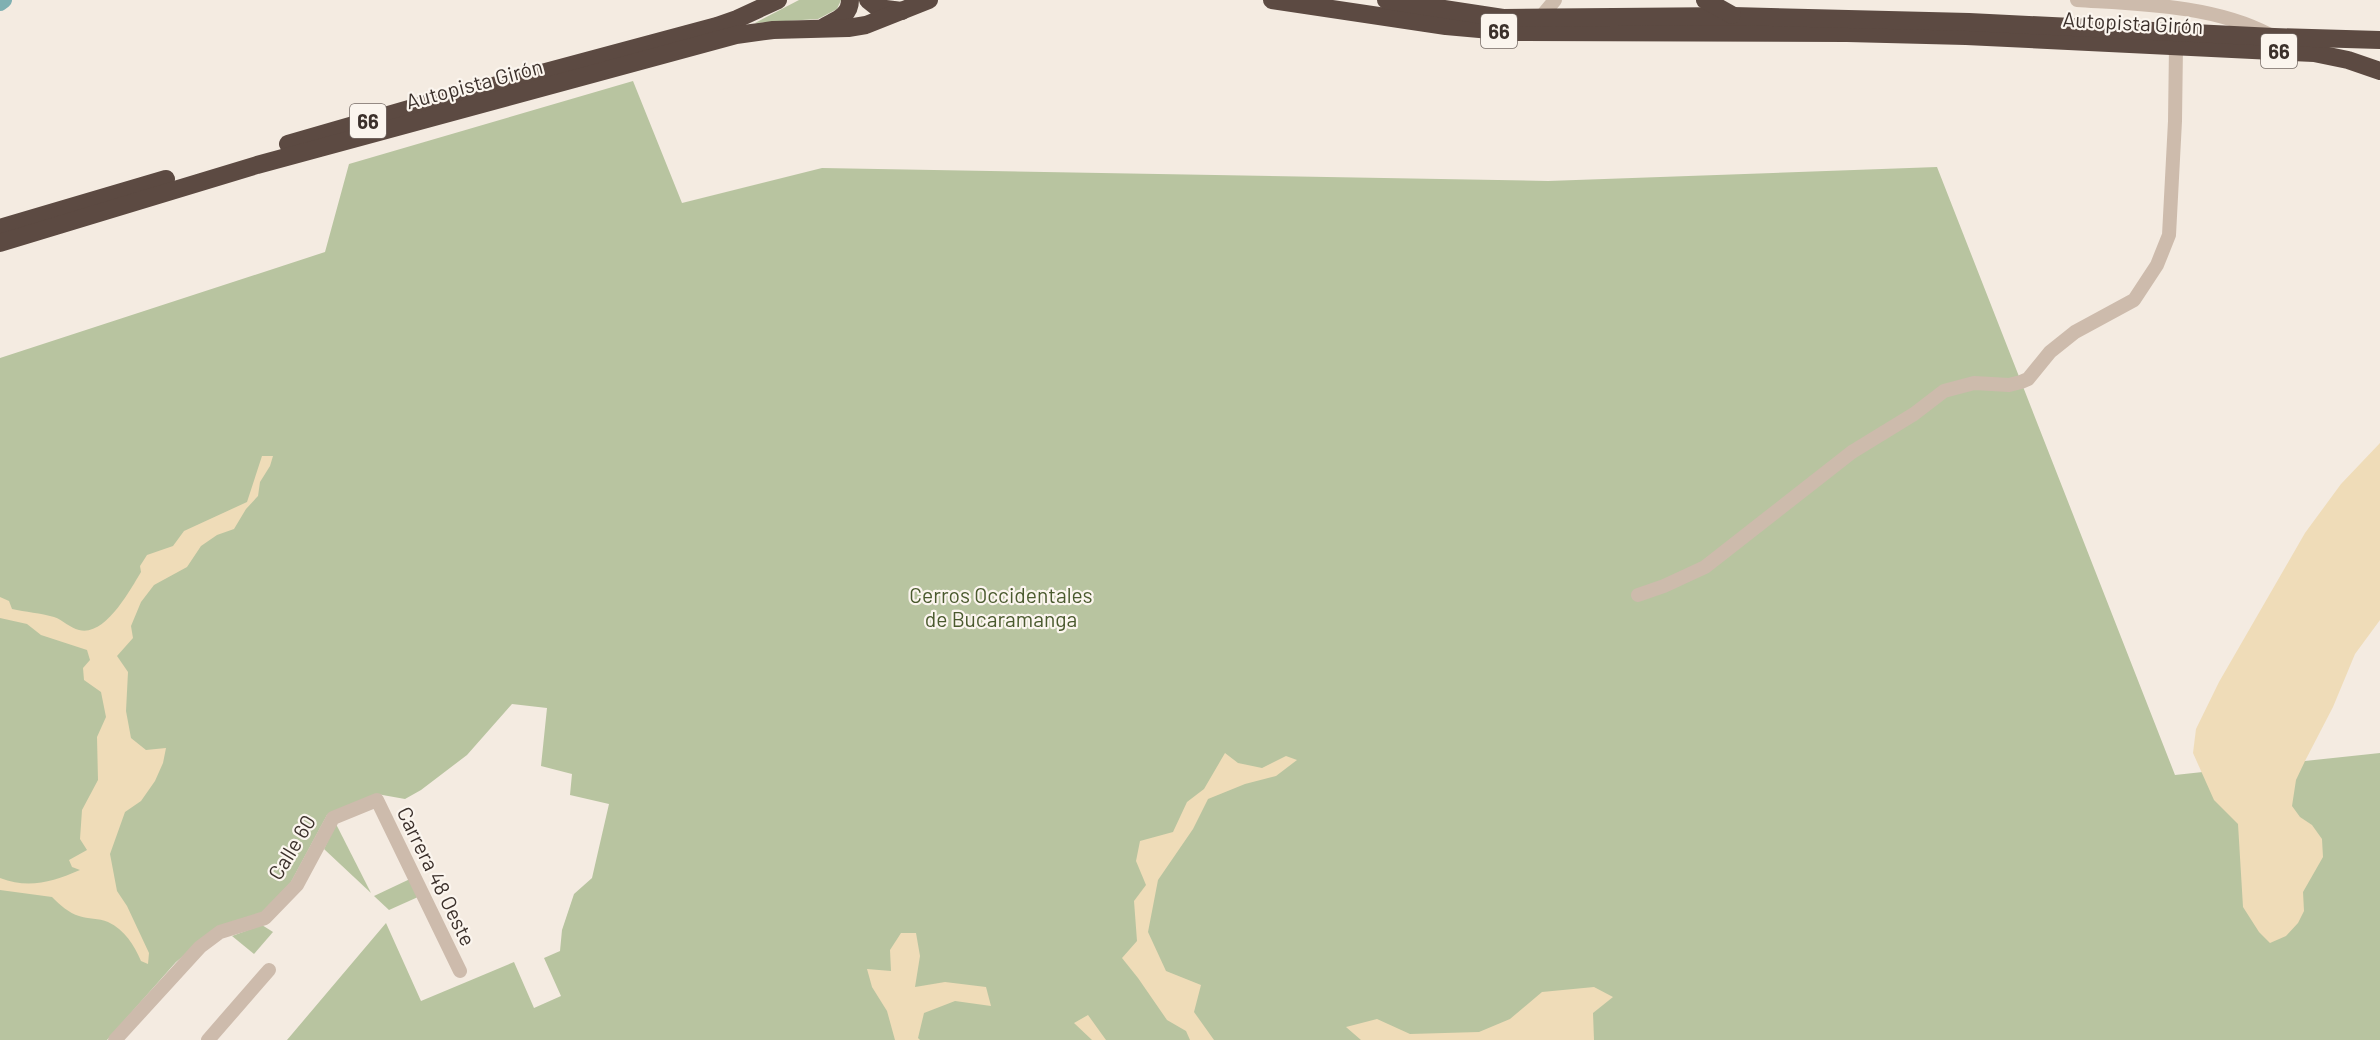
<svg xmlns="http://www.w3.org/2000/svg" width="2380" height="1040" viewBox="0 0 2380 1040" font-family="Barlow,sans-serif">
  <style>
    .green { fill: #b8c4a0 }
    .sand { fill: #efdcb8 }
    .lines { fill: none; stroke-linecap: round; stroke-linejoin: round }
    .river { stroke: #7fb0b2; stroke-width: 16 }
    .minor { stroke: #cdbbac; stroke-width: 14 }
    .highway { stroke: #5c4a42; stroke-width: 18 }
    .labels { text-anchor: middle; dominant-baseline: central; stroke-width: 4.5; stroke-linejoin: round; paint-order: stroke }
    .shield { fill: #fbf5ee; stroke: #756b66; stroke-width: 1.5 }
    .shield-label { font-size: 20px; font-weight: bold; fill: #3b302b }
    .street-label { font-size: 21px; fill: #3b302b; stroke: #fbf5ee }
    .park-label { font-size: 21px; fill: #4a5a2e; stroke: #fbf5ee }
  </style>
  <rect width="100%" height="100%" fill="#f4ebe1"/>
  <!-- green -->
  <g class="green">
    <polygon points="799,0 841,0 837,9 818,19 755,23"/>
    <polygon points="633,81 682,203 822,168 1548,181 1937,167 2175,775 2380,753 2380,1040 287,1040 386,923 421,1001 514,962 534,1008 561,996 544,958 560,951 562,930 574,894 592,878 609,804 570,795 572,774 541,766 547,708 512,704 467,755 421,790 405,799 377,794 327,815 291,882 263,912 217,928 176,962 107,1040 0,1040 0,358 325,252 349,164"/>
    <polygon points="336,824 371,893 324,849"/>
    <polygon points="410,879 418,897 389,910 374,896"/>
    <polygon points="262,925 273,932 254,954 232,936"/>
  </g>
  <!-- sand -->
  <g class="sand">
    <polygon points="2380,443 2380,620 2355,654 2333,707 2305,761 2296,780 2292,806 2300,817 2312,825 2322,839 2323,857 2303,892 2304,911 2298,923 2286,936 2270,943 2259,932 2243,907 2238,824 2214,800 2193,753 2196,729 2219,682 2305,533 2341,484"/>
    <path d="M262 456H273L270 466 260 482 258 496 246 509 234 529 217 535 201 546 187 567 154 585 141 602 131 626 133 638 117 656 128 672 126 711 131 738 146 750 166 748 163 763 155 781 141 801 125 812 110 854 117 891 127 906 149 953 148 964 141 961C134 945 125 930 108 922 99 918 88 919 79 916 69 913 60 905 52 897L0 890V878C29 889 52 882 80 870L72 867 69 860 87 850 80 839 82 810 98 780 97 737 106 717 101 692 84 680 83 668 90 660 87 650 41 635 27 624 0 618V597L9 601 12 609C25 612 41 613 54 617 63 620 70 628 79 630 105 637 130 590 141 572L140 566 147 555 173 546 184 531 247 502Z"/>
    <polygon points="1225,753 1238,763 1262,768 1286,756 1297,760 1276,776 1245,784 1208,799 1193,829 1158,880 1148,932 1166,971 1201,985 1194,1012 1214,1040 1190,1040 1186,1031 1167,1020 1138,978 1122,958 1137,941 1134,901 1146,885 1136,861 1140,841 1173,832 1187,802 1204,789"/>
    <polygon points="901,933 916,933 920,956 915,987 945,982 986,987 991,1006 955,1001 924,1013 918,1038 920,1040 895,1040 887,1011 872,987 867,969 891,971 890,950"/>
    <polygon points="1594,987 1613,997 1593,1013 1594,1040 1361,1040 1346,1027 1377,1019 1410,1034 1479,1032 1510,1019 1542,992"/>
    <polygon points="1088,1015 1106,1040 1107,1040 1092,1040 1074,1023"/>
  </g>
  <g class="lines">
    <!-- river -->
    <polyline class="river" points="0,3 4,0"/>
    <!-- minor -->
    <g class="minor">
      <path d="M2077 0C2139 4 2214 5 2270 35"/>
      <polyline points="1540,18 1555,0"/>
      <polyline points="1638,595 1664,586 1705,567 1852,452 1914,414 1944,391 1974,383 2009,385 2021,382 2028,379 2050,352 2075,332 2134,300 2157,265 2169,235 2175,121 2176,46"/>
      <polyline points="115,1040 200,947 220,932 265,918 297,885 333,818 377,800 460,971"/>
      <polyline points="208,1040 269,970"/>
    </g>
    <!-- highway -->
    <g class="highway">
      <polyline points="868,0 878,8 902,11"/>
      <polyline points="1272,0 1446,26 1513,32 1847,33 1966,36 2314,53 2348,60 2380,71"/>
      <polyline points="1386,0 1503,18 1733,16 1969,22 2274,37 2380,40"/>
      <polyline points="1705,0 1732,15"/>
      <path d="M824 27C836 20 850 16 850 0"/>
      <polyline points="288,144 430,103 717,26 737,19 778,0"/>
      <polyline points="0,228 166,179"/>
      <polyline points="0,243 257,165 736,35 773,30 848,28 866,25 929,0"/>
    </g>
  </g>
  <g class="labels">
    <!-- shield labels -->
    <g class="shield">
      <rect x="1481" y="14" width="36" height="34" rx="4.5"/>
      <rect x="2261" y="34" width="36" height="34" rx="4.5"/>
      <rect x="350" y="104" width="36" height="34" rx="4.5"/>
    </g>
    <g class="shield-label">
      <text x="1499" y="31">66</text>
      <text x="2279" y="51">66</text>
      <text x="368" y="121">66</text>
    </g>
    <!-- street labels -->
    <g class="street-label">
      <text transform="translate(2133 22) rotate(3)">Autopista Girón</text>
      <text transform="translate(474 83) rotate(-15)">Autopista Girón</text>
      <text transform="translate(291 847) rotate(-59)">Calle 60</text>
      <text transform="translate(437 876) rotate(64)">Carrera 48 Oeste</text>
    </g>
    <!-- park labels -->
    <g class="park-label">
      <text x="1001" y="594">Cerros Occidentales<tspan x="1001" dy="24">de Bucaramanga</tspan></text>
    </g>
  </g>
</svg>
